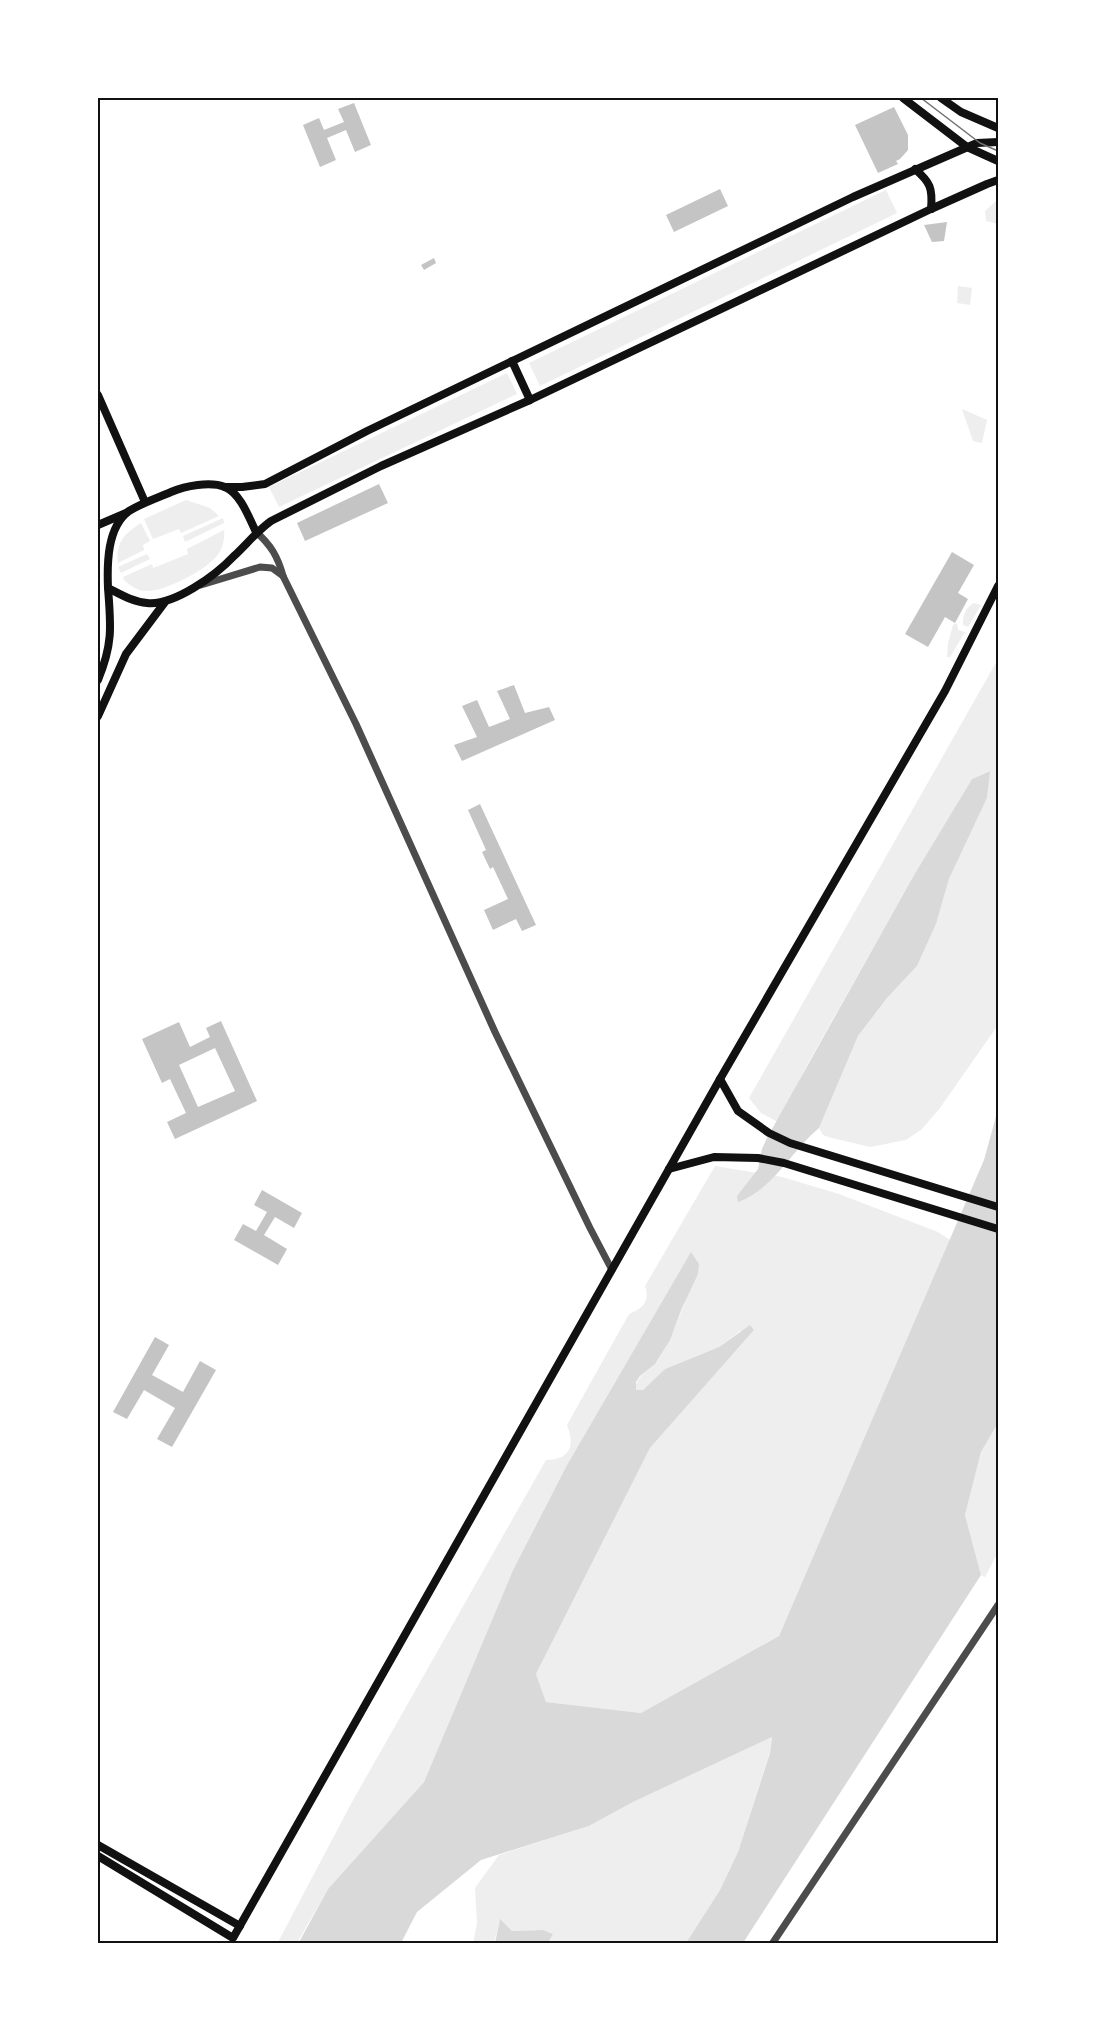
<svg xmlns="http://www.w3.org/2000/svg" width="1096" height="2041" viewBox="0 0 1096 2041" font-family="'Fira Sans',sans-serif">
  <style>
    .green { fill: #eee }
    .water { fill: #d9d9d9 }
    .building { fill: #c4c4c4; fill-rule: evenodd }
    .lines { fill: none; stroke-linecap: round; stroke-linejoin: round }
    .tertiary { stroke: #4c4c4c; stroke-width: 7 }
    .secondary { stroke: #111; stroke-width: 8 }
    .primary { stroke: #111; stroke-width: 8 }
    .tram { stroke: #707070; stroke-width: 1.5 }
    .neatline { fill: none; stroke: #111; stroke-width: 2 }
  </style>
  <rect width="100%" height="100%" fill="#fff"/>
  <!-- green -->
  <g class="green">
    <polygon points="886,190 897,213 540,386 529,363"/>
    <polygon points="998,199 998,224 986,221 985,211"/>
    <polygon points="958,286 972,288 970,305 957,303"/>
    <polygon points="507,373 517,394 279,507 269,487"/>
    <polygon points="962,409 987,420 982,443 973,441"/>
    <polygon points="186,500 210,508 219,516 181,533 179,529 153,539 144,519"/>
    <polygon points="223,518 224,523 185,542 183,536"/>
    <path d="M141 523 150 541 143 545 144 550 118 563C115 543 125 533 141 523Z"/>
    <path d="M224 530C225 538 223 547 219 553 209 569 163 593 145 591 137 591 130 585 124 580L123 577 152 564 153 568 188 554 187 549Z"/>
    <polygon points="147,554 150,559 121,573 118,567"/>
    <path d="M974 603 981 605 968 627 963 625C962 616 966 607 974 603Z"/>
    <polygon points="957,623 958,630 965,632 950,657 947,657 948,643 953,625"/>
    <polygon points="998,659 998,1025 940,1108 922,1129 906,1140 870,1147 832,1138 823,1135 819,1128 858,1036 887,998 917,966 936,924 949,879 987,798 989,771 972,779 914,875 806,1067 778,1122 761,1113 749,1098"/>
    <path d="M715 1166 782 1177 839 1194 938 1232 950 1240 779 1636 641 1713 546 1702 536 1674 650 1448 754 1330 740 1331 719 1347 665 1369 643 1390H635C636 1374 652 1370 659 1358 677 1329 687 1295 699 1264L691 1253 567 1465 513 1570 424 1782 328 1889 297 1943 277 1944 352 1802 546 1460C571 1460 575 1445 567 1425L629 1314C643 1309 650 1301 645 1286Z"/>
    <polygon points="998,1423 998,1552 985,1577 981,1575 965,1515 981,1452"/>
    <polygon points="772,1737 770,1752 738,1852 720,1890 686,1943 548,1943 553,1934 543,1930 512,1931 500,1920 494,1943 473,1944 477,1923 475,1888 499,1855 589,1826 633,1802"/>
  </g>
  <!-- water -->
  <g class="water">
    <path d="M990 771 987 798 949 879 936 924 917 966 887 998 858 1036 819 1128C790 1152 775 1188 738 1202L737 1196 758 1169 762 1149 767 1138 914 875 972 779Z"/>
    <polygon points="998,1109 998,1423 981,1452 965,1515 981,1575 743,1943 686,1943 720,1890 738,1852 770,1753 772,1737 633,1802 589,1826 481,1860 417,1912 401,1943 298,1944 328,1889 424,1782 513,1570 567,1465 691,1252 699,1264 698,1274 682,1308 670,1340 655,1364 640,1376 636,1382 636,1390 643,1390 665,1369 719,1347 750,1325 754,1330 650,1448 536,1674 546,1702 641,1713 779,1636 984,1160"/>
    <polygon points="500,1919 512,1931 543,1930 553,1934 548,1943 495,1943"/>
  </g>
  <!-- building -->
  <g class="building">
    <polygon points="354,103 371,145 355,152 346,130 327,138 336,160 320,167 303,125 319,118 324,130 344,122 338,109"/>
    <polygon points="894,107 908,135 908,150 900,159 896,161 898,164 878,173 855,125"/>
    <polygon points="720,189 728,206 674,232 666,215"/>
    <polygon points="947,222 944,241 932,242 924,225"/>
    <polygon points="434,258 436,263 424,270 421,265"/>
    <polygon points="379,484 388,503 305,541 297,523"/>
    <polygon points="952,552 974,565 958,593 968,599 955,623 945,617 928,647 905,634"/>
    <polygon points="514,685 525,713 549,707 555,720 462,761 454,745 477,737 462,706 477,700 489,727 510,719 497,691"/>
    <polygon points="480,804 536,925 522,931 516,919 493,930 484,910 508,899 493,867 490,869 482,852 486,850 468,810"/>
    <path d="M221 1021 257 1101 175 1139 167 1122 186 1113 170 1079 162 1083 142 1039 179 1022 190 1047 210 1037 206 1028ZM215 1048 235 1091 198 1107 179 1065Z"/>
    <polygon points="262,1190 302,1213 294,1228 275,1217 264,1235 287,1249 278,1265 234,1240 243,1224 256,1231 267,1212 254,1205"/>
    <polygon points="155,1337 169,1345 152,1375 183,1392 200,1361 216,1370 172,1447 157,1439 175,1408 144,1390 127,1419 113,1412"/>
  </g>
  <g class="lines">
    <!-- tertiary -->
    <g class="tertiary">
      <path d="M256 532C271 545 278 557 283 576L356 724 495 1032 590 1228 612 1270"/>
      <polyline points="201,585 260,567 272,568 283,576"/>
      <polyline points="772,1944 998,1605"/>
    </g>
    <!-- secondary -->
    <g class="secondary">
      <polyline points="98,395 145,502"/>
      <path d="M98 680C113 644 111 626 108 588"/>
      <polyline points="98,716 126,654 165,602"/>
      <polyline points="720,1079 738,1111 769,1133 790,1143 998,1207"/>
      <polyline points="669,1169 714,1157 758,1158 784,1163 998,1229"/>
      <polyline points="98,1845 240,1926"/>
      <polyline points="98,1856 233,1938 720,1079 945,691 998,586"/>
    </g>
    <!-- primary -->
    <g class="primary">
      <polyline points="903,98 967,147 998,161"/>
      <polyline points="941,98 961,112 998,128"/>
      <path d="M915 169C930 182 933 188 931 209"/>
      <polyline points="512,361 530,400"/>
      <polyline points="225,487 242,487 265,484 367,431 853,197 977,143 998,142"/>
      <polyline points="98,525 126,513"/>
      <path d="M256 532C249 518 241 494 225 487 210 481 185 486 171 492 157 498 142 503 129 511 107 527 107 564 108 588 120 594 133 602 147 603 174 606 216 575 234 556 247 544 256 532 271 521L381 466 530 400 931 209 987 184 998 180"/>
    </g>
    <!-- tram -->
    <polyline class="tram" points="921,98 980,143 998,151"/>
  </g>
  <!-- border -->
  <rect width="1096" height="2041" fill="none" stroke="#ffffff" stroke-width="198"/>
  <rect x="99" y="99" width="898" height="1843" class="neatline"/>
</svg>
